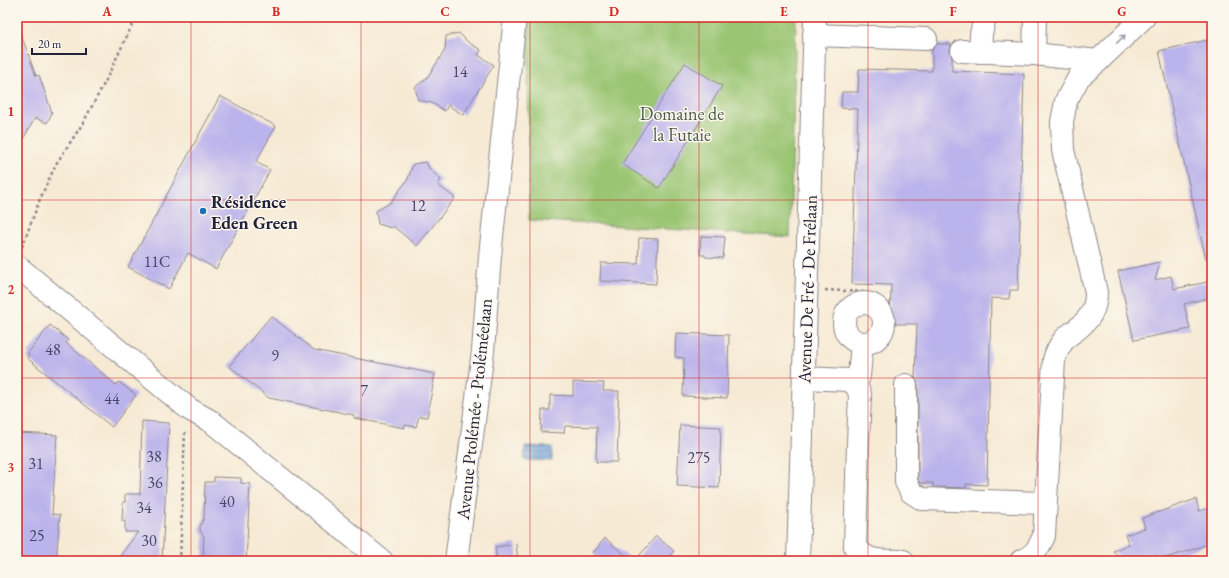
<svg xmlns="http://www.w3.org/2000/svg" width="1229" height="578" viewBox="0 0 1229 578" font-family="'EB Garamond',serif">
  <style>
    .green { fill: #9ac572; stroke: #5e7456 }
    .water { fill: url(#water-rules); stroke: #466088 }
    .building { fill: #bbb3eb }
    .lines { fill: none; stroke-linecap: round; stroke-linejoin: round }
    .minor-casing { stroke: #8c8688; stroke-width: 24 }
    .major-casing { stroke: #8c8688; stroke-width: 24 }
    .path { stroke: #8c8688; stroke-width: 2.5; stroke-dasharray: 3 3; stroke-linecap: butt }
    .minor { stroke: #fff; stroke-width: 22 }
    .major { stroke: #fff; stroke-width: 22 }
    .oneway { stroke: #9c9ca7 }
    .grid { fill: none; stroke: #d62828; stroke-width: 1; stroke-opacity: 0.55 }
    .poi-dot { fill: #1f6fb2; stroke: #fbf7ec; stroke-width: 1.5 }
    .labels { text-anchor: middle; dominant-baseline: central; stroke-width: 3; stroke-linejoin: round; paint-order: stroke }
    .number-label { font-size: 16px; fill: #484667 }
    .park-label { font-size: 18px; fill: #4c5b4e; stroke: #fbf7ec }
    .poi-label { font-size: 18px; font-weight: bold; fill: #22223b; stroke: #fbf7ec; text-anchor: start }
    .street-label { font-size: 18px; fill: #22223b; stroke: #fbf7ec }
    .neatline { fill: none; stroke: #d62828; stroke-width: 1.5 }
    .grid-label { font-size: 13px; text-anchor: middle; font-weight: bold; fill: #d62828 }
  </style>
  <defs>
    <pattern id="water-rules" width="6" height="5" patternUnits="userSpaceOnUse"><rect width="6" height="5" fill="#6a9dd6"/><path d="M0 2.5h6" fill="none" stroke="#5780af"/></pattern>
  </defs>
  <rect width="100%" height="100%" fill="#fbf7ec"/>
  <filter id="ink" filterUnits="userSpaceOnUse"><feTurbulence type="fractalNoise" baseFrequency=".025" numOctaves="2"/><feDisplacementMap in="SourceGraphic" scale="8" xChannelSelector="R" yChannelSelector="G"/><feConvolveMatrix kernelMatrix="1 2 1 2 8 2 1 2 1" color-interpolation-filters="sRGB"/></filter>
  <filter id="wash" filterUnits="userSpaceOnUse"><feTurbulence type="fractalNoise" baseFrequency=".012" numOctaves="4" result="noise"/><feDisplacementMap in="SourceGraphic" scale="16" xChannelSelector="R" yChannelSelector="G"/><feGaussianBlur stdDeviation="0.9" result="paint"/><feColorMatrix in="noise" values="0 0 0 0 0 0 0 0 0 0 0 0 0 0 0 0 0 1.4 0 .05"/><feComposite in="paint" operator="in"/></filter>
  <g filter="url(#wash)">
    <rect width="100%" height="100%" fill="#f6ead4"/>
    <!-- green -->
    <polygon class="green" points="528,17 796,17 790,237 529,220"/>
    <!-- water -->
    <polygon class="water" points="525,446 552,447 552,461 524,460"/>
    <g id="blocks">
      <!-- building -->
      <g class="building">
        <polygon points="17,29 19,29 36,76 39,75 52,113 47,123 35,118 17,150"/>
        <polygon points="459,33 469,43 481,50 478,55 494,65 463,115 448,105 445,111 432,103 418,100 415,87 427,78 445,50 446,36"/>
        <polygon points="1207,40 1212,66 1212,259 1206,260 1159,51"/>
        <polygon points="937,44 951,44 950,51 952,58 952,71 1024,74 1018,290 1010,290 1009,299 991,298 987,485 966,484 966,488 933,487 933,483 920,483 918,479 918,385 915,377 917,324 890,324 891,285 852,284 858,109 841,108 842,92 858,92 859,69 932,71 932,50"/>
        <polygon points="685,63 722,86 659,188 622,164"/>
        <polygon points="220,96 276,126 256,162 270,170 216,269 188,253 169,289 128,267"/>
        <polygon points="426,162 429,168 441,180 438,185 455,198 417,246 393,226 391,228 378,224 376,211 390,203 408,179 413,164"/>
        <polygon points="701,236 725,237 723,258 705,257 705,255 700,255"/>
        <polygon points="639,238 658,239 656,284 600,281 601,263 638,264"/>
        <polygon points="1160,262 1155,280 1171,276 1174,289 1212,281 1212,297 1184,304 1190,329 1134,340 1118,271"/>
        <polygon points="271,316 314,350 435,374 427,417 419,416 416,427 405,425 404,428 354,418 354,415 269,398 229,366"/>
        <polygon points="50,325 68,340 66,343 116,385 119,382 136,395 112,427 27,358 29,354 28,353"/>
        <polygon points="676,333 729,335 727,398 683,396 684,358 675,357"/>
        <polygon points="573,382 604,383 603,391 619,391 618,406 619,406 617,462 596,462 597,427 565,426 564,433 541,432 542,410 550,410 550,395 573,396"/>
        <polygon points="142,421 169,423 162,561 116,561 138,532 125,532 125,521 122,521 123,502 125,502 125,494 140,494"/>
        <polygon points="680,425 721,427 719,488 677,486"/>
        <polygon points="17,433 57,435 52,514 60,515 56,561 17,561"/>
        <polygon points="214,477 241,478 241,483 250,484 246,561 203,559 204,537 200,530 200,526 204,518 205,482 214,482"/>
        <polygon points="1196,499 1199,511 1212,507 1212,543 1157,561 1125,561 1113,551 1129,544 1125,535 1145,528 1142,518"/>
        <polygon points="656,536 674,551 666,561 635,561"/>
        <polygon points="605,538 613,545 633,561 603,561 593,553"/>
        <polygon points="516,544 518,561 497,561 495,547"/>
      </g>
    </g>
  </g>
  <g filter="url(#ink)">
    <use href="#blocks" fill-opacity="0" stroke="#8c8688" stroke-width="1"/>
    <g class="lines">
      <defs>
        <g id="minor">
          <polyline points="814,35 926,39"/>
          <polyline points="962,51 1034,54 1098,61"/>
          <polyline points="980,52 981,34 985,17"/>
          <polyline points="1034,54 1035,17"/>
          <polyline points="17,266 189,409 212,422 382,561"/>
          <circle cx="864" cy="323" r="20"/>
          <path d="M804 378 848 380 856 385 860 394 858 443 855 547C869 564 883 560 903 561"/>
          <polyline points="856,385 859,376 862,343"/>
          <polyline points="906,385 906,482 911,492 922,499 1045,503"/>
          <polyline points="456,561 483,351 490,256 515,17"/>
          <path d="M1021 561C1035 555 1038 549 1044 536L1054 360C1056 352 1059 346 1064 340 1067 336 1072 333 1076 330 1090 319 1096 310 1096 292L1063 150 1062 122 1066 101 1079 77 1098 61 1144 17"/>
        </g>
        <polyline id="major" points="798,561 815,17"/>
      </defs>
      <!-- minor casing -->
      <use href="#minor" class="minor-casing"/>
      <!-- major casing -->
      <use href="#major" class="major-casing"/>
      <!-- path -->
      <g class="path">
        <polyline points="22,247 40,199 56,164 83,123 105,82 136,17"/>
        <polyline points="825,290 863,292 878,296 890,305"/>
        <polyline points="882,347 888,340 894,324"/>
        <polyline points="180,561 185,430"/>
      </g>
      <!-- minor -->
      <use href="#minor" class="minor"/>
      <!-- major -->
      <use href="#major" class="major"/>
    </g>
    <!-- one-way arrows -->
    <defs><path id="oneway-shaft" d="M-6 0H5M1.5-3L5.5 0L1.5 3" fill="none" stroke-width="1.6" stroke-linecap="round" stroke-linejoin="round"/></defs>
    <use class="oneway" href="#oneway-shaft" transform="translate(1121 39) rotate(-44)"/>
  </g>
  <!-- grid -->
  <path class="grid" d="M191 17V561M361 17V561M530 17V561M699 17V561M868 17V561M1038 17V561M17 200H1212M17 378H1212"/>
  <!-- markers -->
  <circle class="poi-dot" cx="203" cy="211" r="4"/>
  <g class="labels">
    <!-- number labels -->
    <g class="number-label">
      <text x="460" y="71">14</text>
      <text x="418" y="205">12</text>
      <text x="157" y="261">11C</text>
      <text x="53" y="349">48</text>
      <text x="275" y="355">9</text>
      <text x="364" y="390">7</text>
      <text x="112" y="398">44</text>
      <text x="154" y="456">38</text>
      <text x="699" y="457">275</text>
      <text x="36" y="463">31</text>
      <text x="155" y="482">36</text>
      <text x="227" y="501">40</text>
      <text x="144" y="507">34</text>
      <text x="37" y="535">25</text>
      <text x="149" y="540">30</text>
    </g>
    <!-- park labels -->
    <g class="park-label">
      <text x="682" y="113">Domaine de<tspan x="682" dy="21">la Futaie</tspan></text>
    </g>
    <!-- poi labels -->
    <g class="poi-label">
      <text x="211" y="201">Résidence<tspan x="211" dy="21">Eden Green</tspan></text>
    </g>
    <!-- street labels -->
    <g class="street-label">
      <text transform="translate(807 289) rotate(-88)">Avenue De Fré - De Frélaan</text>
      <text transform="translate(474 409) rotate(-84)">Avenue Ptolémée - Ptoléméelaan</text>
    </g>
  </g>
  <!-- margin -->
  <rect width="1229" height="578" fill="none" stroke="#fbf7ec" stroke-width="44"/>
  <!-- scale -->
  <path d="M32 48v6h54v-6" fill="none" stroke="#22223b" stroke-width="2"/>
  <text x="38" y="48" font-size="12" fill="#22223b" stroke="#fbf7ec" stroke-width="3" paint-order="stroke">20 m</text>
  <rect x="22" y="22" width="1185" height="534" class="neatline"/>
  <g class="grid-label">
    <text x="107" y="16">A</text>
    <text x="276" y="16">B</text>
    <text x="445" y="16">C</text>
    <text x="614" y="16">D</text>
    <text x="784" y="16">E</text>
    <text x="953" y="16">F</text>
    <text x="1122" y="16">G</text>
    <text x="11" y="116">1</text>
    <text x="11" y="294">2</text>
    <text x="11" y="472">3</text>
  </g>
</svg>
